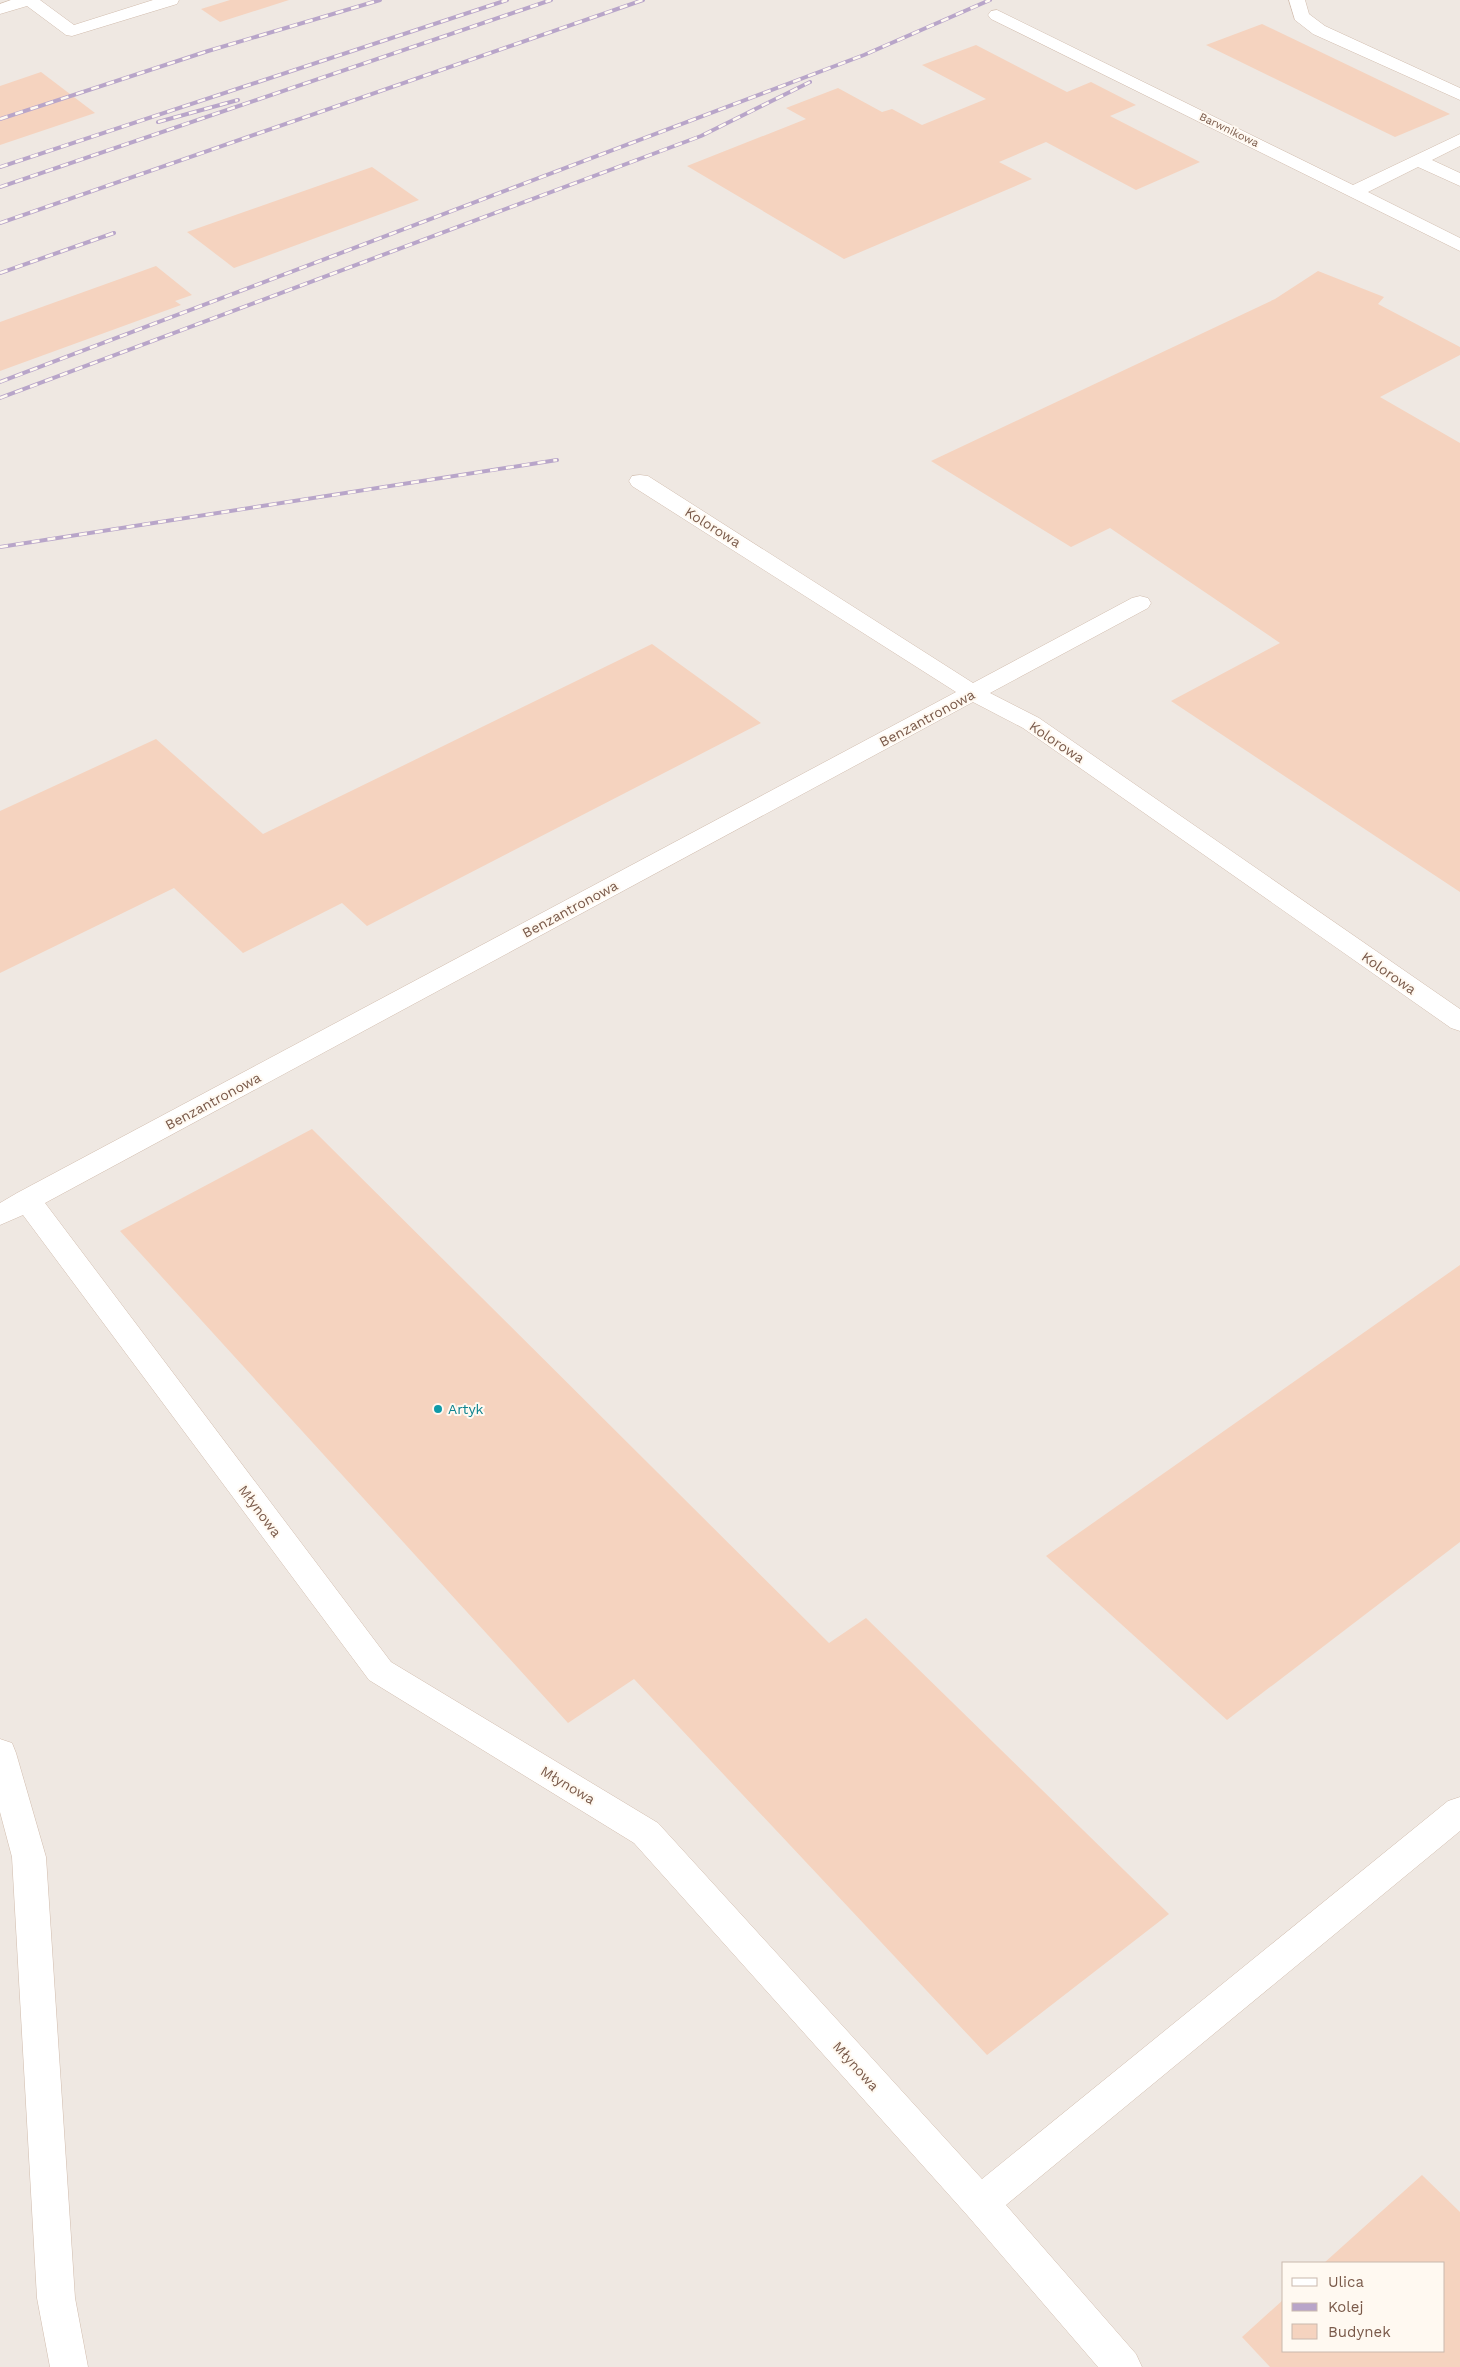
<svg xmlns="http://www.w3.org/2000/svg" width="1460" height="2367" viewBox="0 0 1460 2367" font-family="'Work Sans',sans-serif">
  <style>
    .industrial { fill: #efe8e2; fill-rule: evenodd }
    .building { fill: #f5d3bf }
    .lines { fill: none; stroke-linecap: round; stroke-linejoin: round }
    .minor-casing { stroke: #d1bcad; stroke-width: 1 }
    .minor { fill: #fff; fill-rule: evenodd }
    .rail-casing { stroke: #b8a5c9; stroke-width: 4 }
    .rail { stroke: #fff9f1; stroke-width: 2.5; stroke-dasharray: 8; stroke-linecap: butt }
    .culture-dot { fill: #0f9aa8; stroke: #fff9f1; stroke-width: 2 }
    .labels { text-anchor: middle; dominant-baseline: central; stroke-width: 4; stroke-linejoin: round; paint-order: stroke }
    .far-street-label { font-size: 11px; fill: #7a5a4a; stroke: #fff9f1 }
    .street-label { font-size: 14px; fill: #7a5a4a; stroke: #fff9f1 }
    .culture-label { font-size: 14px; fill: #0d838f; stroke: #fff9f1; text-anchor: start }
  </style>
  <rect width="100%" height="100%" fill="#fef5e9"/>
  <!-- industrial -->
  <path class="industrial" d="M0 0H1460V2367H0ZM1284 2263H1444V2351H1284Z"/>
  <!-- building -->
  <g class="building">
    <polygon points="230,0 289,0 220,22 201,9"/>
    <polygon points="1262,24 1450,114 1395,137 1206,45"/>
    <polygon points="976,45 1067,92 1091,82 1136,105 1110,116 1200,162 1136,190 1046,142 999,162 1032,179 844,259 687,166 806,119 786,108 838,88 882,112 892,109 922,125 986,99 922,65"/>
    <polygon points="41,72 95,113 0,145 0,86"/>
    <polygon points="372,167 419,200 234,268 187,232"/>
    <polygon points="156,266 192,295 175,301 181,305 0,371 0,322"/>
    <polygon points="1318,271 1384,297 1378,304 1460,347 1460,355 1380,397 1460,443 1460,892 1171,701 1280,643 1110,528 1071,547 931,461 1275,299"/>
    <polygon points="652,644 761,723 367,926 342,903 243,953 174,888 0,973 0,811 156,739 263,834"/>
    <polygon points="312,1129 829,1643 866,1618 1169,1914 987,2055 634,1679 568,1723 120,1231"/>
    <polygon points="1460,1265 1460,1542 1227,1720 1046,1556"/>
    <polygon points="1422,2175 1460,2212 1460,2367 1270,2367 1242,2337 1284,2299 1284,2351 1444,2351 1444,2263 1324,2263"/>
  </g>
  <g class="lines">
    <defs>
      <g id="minor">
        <polygon points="11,0 40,0 74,25 153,0 179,0 177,4 72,36 66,35 27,6 0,14 0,4"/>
        <polygon points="1289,0 1305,0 1309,14 1325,26 1460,88 1460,100 1313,34 1295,20"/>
        <polygon points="997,10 1353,185 1460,134 1460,146 1432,160 1460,173 1460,186 1418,167 1368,192 1460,238 1460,251 991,19 988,15 991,11"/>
        <polygon points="640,475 648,476 973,683 1132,598 1140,596 1148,598 1151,603 1148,608 990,693 1039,718 1460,1009 1460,1031 1451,1028 1023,728 973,702 45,1203 391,1662 658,1823 982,2179 1448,1801 1460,1797 1460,1831 1006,2205 1136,2354 1142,2367 1098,2367 967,2215 634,1843 369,1680 23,1215 0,1225 0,1203 17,1193 956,692 632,486 629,481 632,476"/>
        <polygon points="0,1739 12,1743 16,1753 46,1857 75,2298 88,2367 50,2367 37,2298 12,1857 0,1812"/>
      </g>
    </defs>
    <!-- minor casing -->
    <use href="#minor" class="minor-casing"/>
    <!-- minor -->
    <use href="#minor" class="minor"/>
    <defs>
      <g id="rail">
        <polyline points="0,119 208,51 380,0"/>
        <polyline points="158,122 238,100"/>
        <polyline points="0,167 507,0"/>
        <polyline points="0,187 551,0"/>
        <polyline points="0,223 643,0"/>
        <polyline points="0,273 114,233"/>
        <polyline points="0,382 864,55 990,0"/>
        <polyline points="0,398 701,136 810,82"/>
        <polyline points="0,547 557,460"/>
      </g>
    </defs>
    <!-- rail casing -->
    <use href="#rail" class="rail-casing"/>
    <!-- rail -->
    <use href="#rail" class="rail"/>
  </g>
  <!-- markers -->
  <circle class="culture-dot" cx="438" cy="1409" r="5"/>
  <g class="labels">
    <!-- far-street labels -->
    <g class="far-street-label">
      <text transform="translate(1229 130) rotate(26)">Barwnikowa</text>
    </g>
    <!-- street labels -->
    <g class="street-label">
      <text transform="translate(713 527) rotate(32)">Kolorowa</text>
      <text transform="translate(927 718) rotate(-28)">Benzantronowa</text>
      <text transform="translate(1057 742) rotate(34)">Kolorowa</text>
      <text transform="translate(570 909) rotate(-28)">Benzantronowa</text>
      <text transform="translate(1389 973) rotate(35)">Kolorowa</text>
      <text transform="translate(213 1101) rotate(-28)">Benzantronowa</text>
      <text transform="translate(260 1511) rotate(53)">Młynowa</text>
      <text transform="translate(568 1785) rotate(31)">Młynowa</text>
      <text transform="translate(856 2066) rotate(48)">Młynowa</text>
    </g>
    <!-- culture labels -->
    <g class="culture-label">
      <text x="448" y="1409">Artyk</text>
    </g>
  </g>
  <!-- legend -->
  <rect x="1282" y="2262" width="162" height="90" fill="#fff9f1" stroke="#cab9ae"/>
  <rect x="1292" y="2278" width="25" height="8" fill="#ffffff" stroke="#cab9ae"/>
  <text x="1328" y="2287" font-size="15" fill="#7a5a4a">Ulica</text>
  <rect x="1292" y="2303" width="25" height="8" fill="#b8a5c9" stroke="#cab9ae"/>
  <text x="1328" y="2312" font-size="15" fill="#7a5a4a">Kolej</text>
  <rect x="1292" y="2324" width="25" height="15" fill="#f5d3bf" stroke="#cab9ae"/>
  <text x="1328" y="2337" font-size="15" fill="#7a5a4a">Budynek</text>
</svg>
